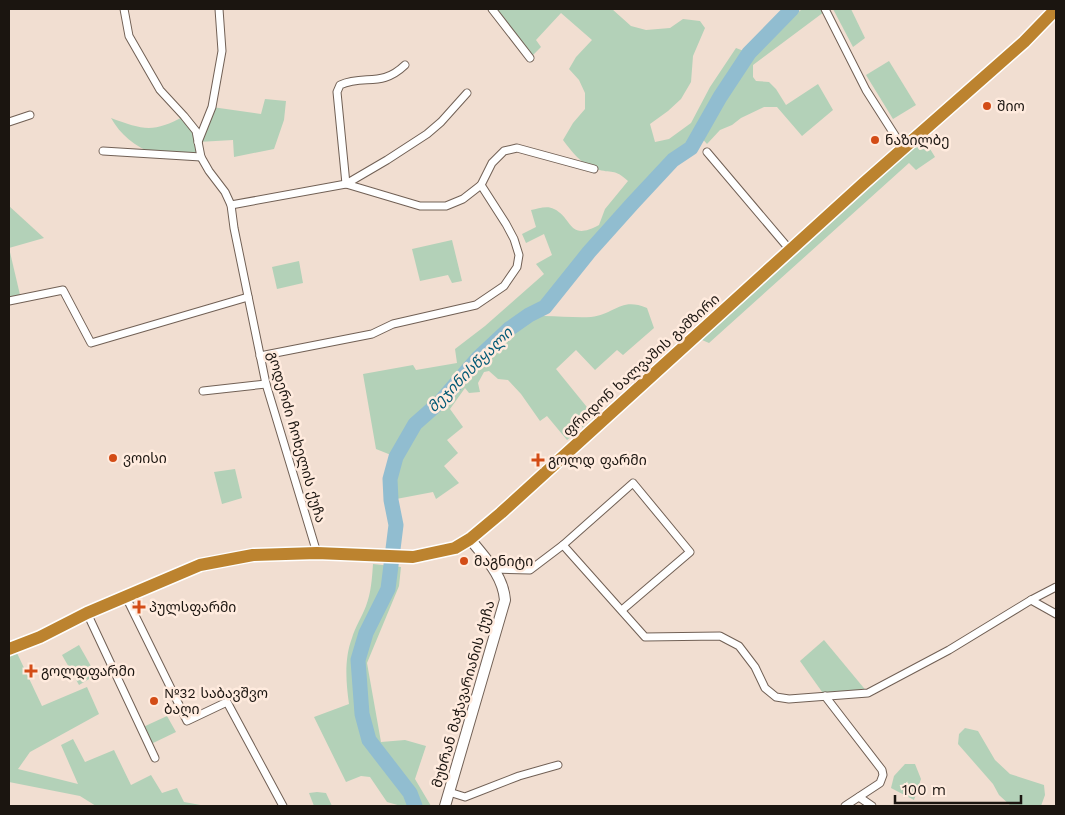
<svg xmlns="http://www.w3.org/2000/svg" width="1065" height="815" viewBox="0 0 1065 815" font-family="'Work Sans','Noto Sans Georgian',sans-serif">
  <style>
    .green { fill: #b3d1b8 }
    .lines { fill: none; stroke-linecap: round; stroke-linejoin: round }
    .river { stroke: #91bdd0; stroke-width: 15 }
    .street-casing { stroke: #716055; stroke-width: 9 }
    .secondary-casing { stroke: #716055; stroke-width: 12 }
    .highway-casing { stroke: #fff; stroke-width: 15 }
    .street { stroke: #fff; stroke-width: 7 }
    .secondary { stroke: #fff; stroke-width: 10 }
    .highway { stroke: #bc832f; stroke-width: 12 }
    .poi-dot { fill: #d34c16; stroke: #ffebde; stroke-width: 2 }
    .labels { text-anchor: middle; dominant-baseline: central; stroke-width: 5; stroke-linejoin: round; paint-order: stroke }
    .poi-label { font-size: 14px; fill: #1b1510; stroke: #ffebde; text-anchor: start }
    .street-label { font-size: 14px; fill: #1b1510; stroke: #ffebde }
    .water-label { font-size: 15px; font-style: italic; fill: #005874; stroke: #ffebde }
  </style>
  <rect width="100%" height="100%" fill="#f1ded1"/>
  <!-- green -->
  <g class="green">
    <path d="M492 9H612L631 26 646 30 670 28 683 19 700 21 705 28 693 56 691 82 681 99 668 111 650 124 655 142 669 139 691 123 710 87 736 48 749 53 751 56 802 9H822L824 12 753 65V77L756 81 769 82 776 89 786 105 818 84 833 110 802 136 777 107H764L741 118 732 125 720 130 707 144 699 135 691 148 673 160 589 252 545 307 544 316C560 316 576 318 591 317 616 314 620 297 647 308L654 328 623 355 617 350 595 370 576 350 556 369 595 417 567 440 547 416 540 421 521 394 508 380 498 379 489 371 484 372 478 383 480 392 469 393 465 388 450 409 463 427 447 440 458 453 444 466 459 483 436 499 433 492 391 500 390 479 396 457 376 449 363 374 413 365 416 370 457 363 455 349 485 326 544 274 536 264 552 255 544 234 526 243 522 234 536 227 531 210C538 209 547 205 554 209 573 218 568 242 599 225L605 209 628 181C614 168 612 174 596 169 582 165 571 151 563 140L573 123 585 109V93L579 80 569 69 576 57 592 40 561 13 536 40 541 47 530 58Z"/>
    <polygon points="833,9 851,9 865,38 853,47"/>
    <polygon points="889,61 916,105 893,119 866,75"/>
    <path d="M265 99 286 101 284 120 274 149 234 157 233 140 198 142 201 157C188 156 164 157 153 153 135 147 120 134 111 118 143 130 154 133 184 116L198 141 212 107 261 114Z"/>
    <polygon points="924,139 935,157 916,170 909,163 709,343 702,340"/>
    <polygon points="9,206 44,238 9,248"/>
    <polygon points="452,240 462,281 452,283 448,275 420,281 412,249"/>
    <polygon points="9,248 21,299 9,301"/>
    <polygon points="299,261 303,283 277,289 272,267"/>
    <polygon points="235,469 242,498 222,504 214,472"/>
    <path d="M373 564 401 567 399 586 367 663 381 742 405 740 426 746 415 779 431 806H401L387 802 370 777 361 776 346 782 314 717 349 704C346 682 344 659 352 638 355 627 362 617 366 606 371 593 372 579 373 564Z"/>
    <polygon points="824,640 868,693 825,696 800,661"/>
    <polygon points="79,645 96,675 79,685 62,655"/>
    <polygon points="17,653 42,706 87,687 99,714 30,752 18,769 78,784 61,745 73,739 85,762 114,750 131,785 151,775 162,793 177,788 184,802 206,806 96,806 80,796 9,782 9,657"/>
    <polygon points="167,716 176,732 149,745 141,728"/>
    <polygon points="965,728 978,731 995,760 1010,774 1044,785 1045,795 1041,806 1011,806 999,795 993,784 958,744 959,734"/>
    <polygon points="905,764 915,764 921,779 914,800 891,788 894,776"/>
    <polygon points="317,792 326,793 332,806 314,806 309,793"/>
  </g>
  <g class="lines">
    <!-- river -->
    <polyline class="river" points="415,806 410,793 369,740 362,714 358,660 366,633 388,589 396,525 391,500 390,479 396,457 415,424 441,401 478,358 509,329 529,315 545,307 589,252 632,204 673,160 691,148 720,97 749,53 792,9"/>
    <defs>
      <g id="street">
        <polyline points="124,9 129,36 160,90 184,116 196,131 201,157 209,171 225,192 231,205 234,228 266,384 317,553"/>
        <polyline points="492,9 530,58"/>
        <polyline points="825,9 866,90 903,148"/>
        <path d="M405 65C381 88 365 74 340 85L337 92 346 184 420 206H446L463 199 481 185 492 163 504 151 517 148 594 169"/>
        <polyline points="9,122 30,115"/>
        <polyline points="198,142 212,107 222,51 219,9"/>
        <polyline points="103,151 201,157"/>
        <polyline points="707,152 790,250"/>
        <polyline points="231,205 346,184 387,160 427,134 441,122 467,93"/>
        <polyline points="9,301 63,290 91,343 248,297"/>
        <polyline points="260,356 372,334 393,324 476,305 504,286 517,267 519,255 514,239 506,224 481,185"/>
        <polyline points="203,391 266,384"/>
        <polyline points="563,545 645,637 720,636 739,646 755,667 765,688 776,697 789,699 868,693 949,650 1031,600 1056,587"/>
        <polyline points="494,569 530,570 563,545 633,483 690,552 622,610"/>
        <polyline points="126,597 187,721 227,702 283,806"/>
        <polyline points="1031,600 1056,614"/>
        <polyline points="87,613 155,758"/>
        <polyline points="825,696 882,770 883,775 880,783 845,806"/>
        <polyline points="449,792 465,797 519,776 558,765"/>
        <polyline points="859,797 872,806"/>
      </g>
      <path id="secondary" d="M445 806 505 600C503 575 485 558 470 539"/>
      <polyline id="highway" points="9,649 40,637 87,613 200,565 253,555 317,553 413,557 455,548 470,539 501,513 864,183 1024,42 1056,9"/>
    </defs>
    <!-- street casing -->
    <use href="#street" class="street-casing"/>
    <!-- secondary casing -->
    <use href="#secondary" class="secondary-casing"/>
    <!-- highway casing -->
    <use href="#highway" class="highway-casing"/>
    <!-- street -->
    <use href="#street" class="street"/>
    <!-- secondary -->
    <use href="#secondary" class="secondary"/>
    <!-- highway -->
    <use href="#highway" class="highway"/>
  </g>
  <!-- markers -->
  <g class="poi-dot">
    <circle cx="987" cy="106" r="5"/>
    <circle cx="875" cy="140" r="5"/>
    <circle cx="113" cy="458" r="5"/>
    <path d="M535.5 452.5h5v5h5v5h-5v5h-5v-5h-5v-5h5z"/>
    <circle cx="464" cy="561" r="5"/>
    <path d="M136.5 599.5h5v5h5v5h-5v5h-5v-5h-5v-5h5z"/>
    <path d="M28.5 663.5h5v5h5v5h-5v5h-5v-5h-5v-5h5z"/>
    <circle cx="154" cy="701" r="5"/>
  </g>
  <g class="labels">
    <!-- poi labels -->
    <g class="poi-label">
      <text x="997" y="106">შიო</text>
      <text x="885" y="140">ნაზილბე</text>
      <text x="123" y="458">ვოისი</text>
      <text x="548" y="460">გოლდ ფარმი</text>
      <text x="474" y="561">მაგნიტი</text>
      <text x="149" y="607">პულსფარმი</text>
      <text x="41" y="671">გოლდფარმი</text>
      <text x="164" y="693">№32 საბავშვო<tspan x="164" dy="16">ბაღი</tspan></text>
    </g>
    <!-- street labels -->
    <g class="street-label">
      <text transform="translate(641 365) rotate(-42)">ფრიდონ ხალვაშის გამზირი</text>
      <text transform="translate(297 437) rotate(74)">გოდერძი ჩოხელის ქუჩა</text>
      <text transform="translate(463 694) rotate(-74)">მუხრან მაჭავარიანის ქუჩა</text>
    </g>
    <!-- water labels -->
    <g class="water-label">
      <text transform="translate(470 370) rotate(-45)">მეჯინისწყალი</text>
    </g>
  </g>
  <!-- border -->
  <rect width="1065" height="815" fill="none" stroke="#1b1510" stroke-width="20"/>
  <!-- scale -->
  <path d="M895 795v8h126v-8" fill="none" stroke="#1b1510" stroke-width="2.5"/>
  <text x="902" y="795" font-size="15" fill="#1b1510" stroke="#ffebde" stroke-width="4" paint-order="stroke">100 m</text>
</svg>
